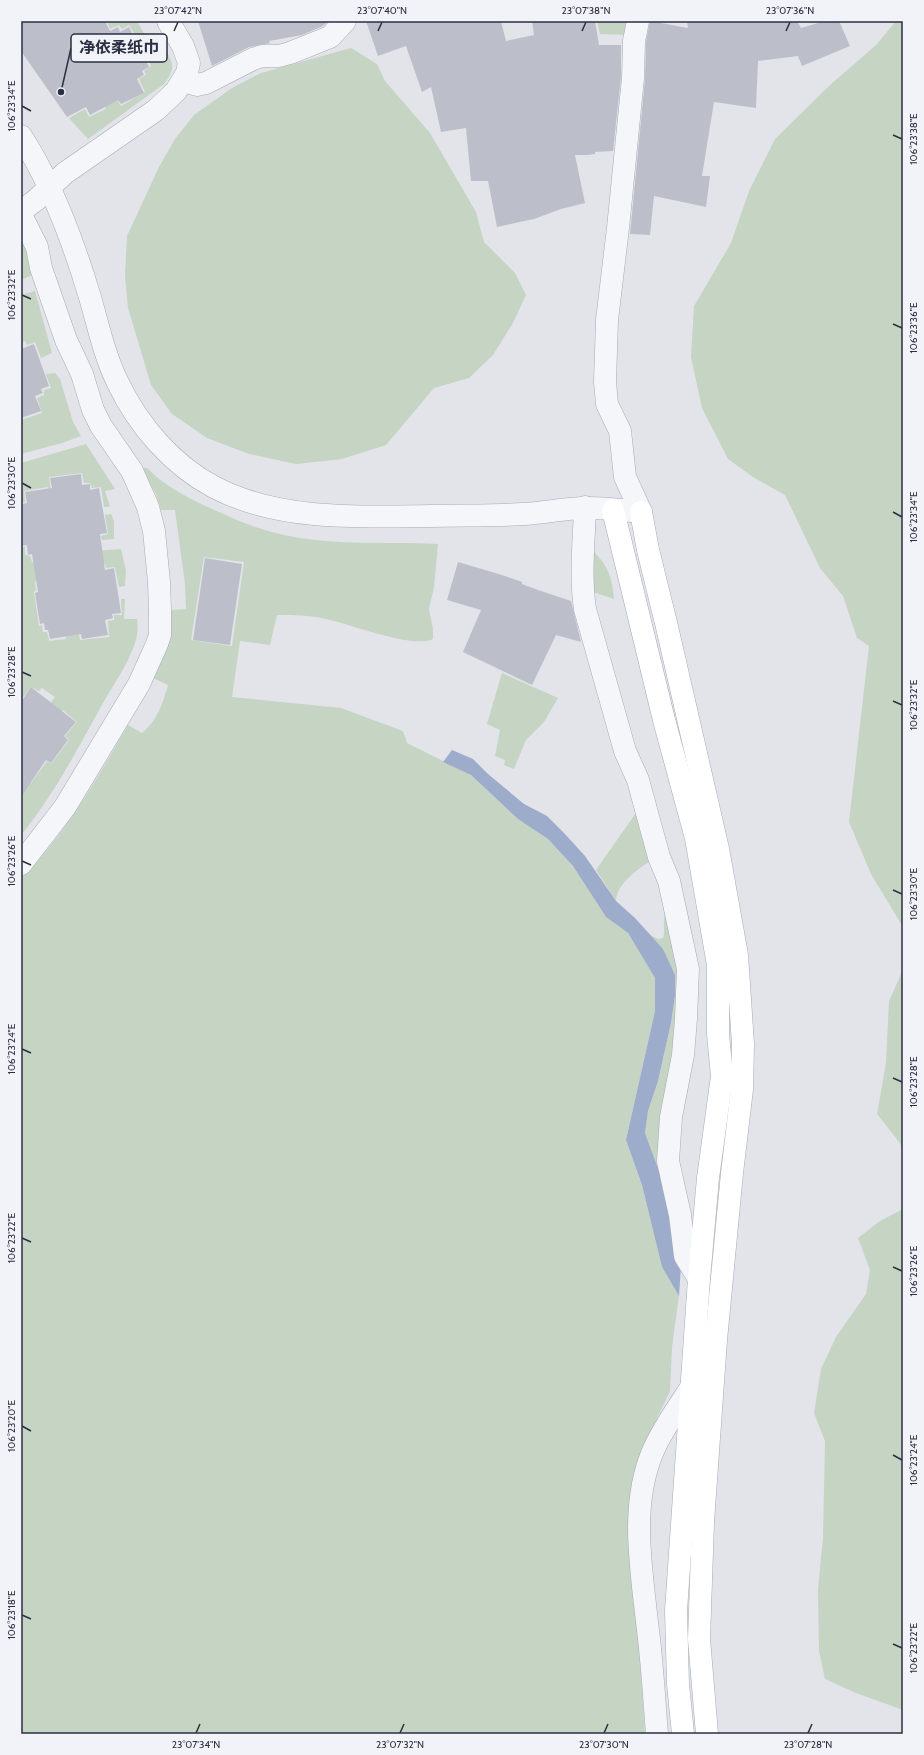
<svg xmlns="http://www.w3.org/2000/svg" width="924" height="1755" viewBox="0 0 924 1755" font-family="Cabin,'Noto Sans SC',sans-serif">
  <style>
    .green { fill: #c5d4c3; fill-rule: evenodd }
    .water { fill: #9dacca }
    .building { fill: #bcbfca }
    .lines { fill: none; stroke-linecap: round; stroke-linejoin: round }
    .street-casing { stroke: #a7aab5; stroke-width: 23 }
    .secondary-casing { stroke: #a7aab5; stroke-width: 23 }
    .street { stroke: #f5f6f9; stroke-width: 22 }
    .secondary { stroke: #fff; stroke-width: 22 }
    .ticks { fill: none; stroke: #2a2f43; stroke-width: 1.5 }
    .leader { fill: none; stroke: #2a2f43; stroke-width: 1.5 }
    .callout-dot { fill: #2a2f43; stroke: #f2f3f8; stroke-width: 1.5 }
    .callout { fill: #f2f3f8; stroke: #2a2f43; stroke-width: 1.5 }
    .callout-label { font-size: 16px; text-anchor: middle; font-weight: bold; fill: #2a2f43 }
    .neatline { fill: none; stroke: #2a2f43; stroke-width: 1.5 }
    .ticks-label { font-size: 10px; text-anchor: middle; fill: #2a2f43 }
  </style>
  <rect width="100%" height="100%" fill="#e2e4ea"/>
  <!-- green -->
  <g class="green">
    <polygon points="107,21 137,21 147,39 140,43 129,25 122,29 119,25 110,29"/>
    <polygon points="597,21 632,21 628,35 600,34"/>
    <polygon points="896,21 903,21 903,927 871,874 849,822 869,646 857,638 843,596 820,568 785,495 753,477 728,459 702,408 691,357 694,306 731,243 749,191 775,139 829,86 876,45"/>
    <path d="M162 44C172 61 178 66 164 84L88 139 69 118 85 109 89 117 106 109 103 102 115 96 121 106 145 92 139 79 146 75 144 71 151 66 144 52Z"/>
    <polygon points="351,48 377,64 385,81 430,133 476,212 484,242 515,273 526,295 513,323 493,355 469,378 434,388 386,445 342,459 296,464 249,454 207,438 172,414 151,385 128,308 125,276 127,236 159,167 175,139 194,115 232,88 261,73"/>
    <polygon points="21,240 25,245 32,275 21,280"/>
    <polygon points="35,291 52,353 41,358 35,342 27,345 25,341 21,342 21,295"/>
    <polygon points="55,373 60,379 73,422 81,436 62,443 21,454 21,420 42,413 37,398 44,395 44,390 51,388 46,374"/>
    <polygon points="86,444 115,489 105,491 110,507 104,507 101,487 92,488 90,483 84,483 82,473 49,477 52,498 50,498 48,487 24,491 25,502 21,502 21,463"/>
    <path d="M144 468H147C168 489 194 501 221 513 237 520 255 528 272 532 326 547 383 541 438 544L434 587 429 609 433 629V639C413 649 350 624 326 619 310 615 293 615 277 615L270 645 240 641 232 697 341 708 403 731 407 743 471 775 518 819 548 839 573 866 606 917 628 933 655 978V1011L626 1140 642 1185 662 1267 679 1296 672 1347 670 1391 644 1445 638 1629 645 1734H21V878C64 837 98 777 128 725L142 733C157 721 163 703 168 685L153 678 170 610 186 609 185 584 175 510H161L156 494 143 471ZM204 557 244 562 232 646 191 640Z"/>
    <polygon points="111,514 114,521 114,539 102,540 101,536 108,534 105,515"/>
    <path d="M21 547H25V555L30 556 32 562 53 560 35 582 36 590 34 592 39 626 42 625 43 632H47L49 641 66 639 67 631 78 629 80 640 109 637 108 621 114 620V615H122L121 599H125L124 619H137C138 627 138 635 135 643 128 664 114 684 103 703 78 748 54 795 21 835V801L23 799 21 797V774L31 783 47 761 51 764 69 740 65 736 77 722 63 710 59 716 44 711 55 697 42 688 39 691 31 687 21 700Z"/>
    <polygon points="121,549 126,571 125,586 119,587 115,567 106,568 105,564 96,564 94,551"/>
    <path d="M591 549C607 564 612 576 614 599L590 591Z"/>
    <polygon points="502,673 558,698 544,722 526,740 514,769 504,765 505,760 495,756 500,730 487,724"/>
    <path d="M638 810 652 860C638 869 617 883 616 901L596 870Z"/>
    <path d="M667 909 680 960 666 1190 645 1133 648 1111 658 1081 671 1023 675 996 674 975 663 949 650 935 658 939 663 938C666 930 661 922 667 909Z"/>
    <polygon points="903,970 903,1153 900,1143 877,1114 886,1063 889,1001"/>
    <polygon points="903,1209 903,1710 856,1693 825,1679 819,1651 818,1590 823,1537 825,1441 814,1413 821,1369 836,1337 866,1294 870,1270 858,1238 880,1221"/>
  </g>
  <!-- water -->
  <polygon class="water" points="452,750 473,759 488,774 524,804 547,816 564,833 585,856 616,901 635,918 663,949 675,975 675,996 671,1023 658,1081 648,1111 645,1133 666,1190 681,1266 679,1296 662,1267 642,1185 626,1140 655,1011 655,978 628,933 606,917 573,866 548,839 518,819 471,775 443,762"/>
  <!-- building -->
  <g class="building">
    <polygon points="21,21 105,21 110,31 118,27 120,32 129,27 149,67 142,71 144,75 137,79 144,93 121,104 118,100 90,115 86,107 67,117 21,51"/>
    <polygon points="198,21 328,21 323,26 302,35 269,41 270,43 249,47 212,66"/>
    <polygon points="366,21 501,21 506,41 534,35 532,21 595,21 599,45 621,45 621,77 613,151 595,152 595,154 587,155 575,155 585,203 561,209 534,219 497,227 488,181 471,181 466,128 441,132 431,87 422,92 406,46 378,56"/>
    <polygon points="650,21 688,28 687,21 797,21 801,28 825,21 839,21 850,46 802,66 798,56 758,61 756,108 714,102 702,176 710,176 706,207 654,196 650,235 630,234 645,79 646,42"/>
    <polygon points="34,344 49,386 41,389 43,393 35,396 41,411 21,418 21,349"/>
    <polygon points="81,474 82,485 90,484 90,490 99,488 107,533 100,534 105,570 114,568 121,613 112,614 113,618 105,620 108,635 82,639 81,634 50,639 48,630 45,630 44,623 40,624 35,593 38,592 32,554 28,555 27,545 21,546 21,504 27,503 25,492 52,488 50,478"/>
    <polygon points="205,558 242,564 230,645 193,640"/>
    <polygon points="458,562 502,575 522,582 522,584 538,590 571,601 581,642 556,635 532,685 463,652 481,610 447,600"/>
    <polygon points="31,687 76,722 64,736 68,740 51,763 46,760 21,797 21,702"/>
  </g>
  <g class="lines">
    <defs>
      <g id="street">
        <polyline points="183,81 197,85 206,83 253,59 262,56 279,56 290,53 330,37 345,21"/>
        <path d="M21 136C51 182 73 241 89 294 98 324 104 355 118 383 138 425 172 465 214 487 278 521 360 517 430 516 461 515 492 516 523 514 544 513 565 508 586 508 604 508 623 510 641 512L625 477 620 431 607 404 605 382 607 320 618 228 633 78 634 41 638 21"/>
        <polyline points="21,211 36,200 65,173 156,110 176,91 187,73 189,63 183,46 168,21"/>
        <polyline points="21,215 37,247 41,268 66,340 82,374 93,410 101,426 132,471 148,507 154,531 159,582 160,611 160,635 157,644 139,684 65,807 21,864"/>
        <path d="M585 507C584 541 580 575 585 609L625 751 638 780 659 857 669 881 688 969 686 1019 683 1055 671 1117 668 1161 680 1215 685 1256 699 1279"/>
        <path d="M657 1734C654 1697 652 1659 647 1622 641 1566 630 1505 653 1451 663 1428 679 1406 692 1386"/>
      </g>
      <g id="secondary">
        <polyline points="613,510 664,720 696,838 718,965 718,1034 722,1076 708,1178 699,1279 676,1611 678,1684 683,1734"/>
        <polyline points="641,512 648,550 667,627 718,849 737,955 743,1044 742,1089 732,1173 716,1340 703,1522 699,1639 707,1734"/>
      </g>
    </defs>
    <!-- street casing -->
    <use href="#street" class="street-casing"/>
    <!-- secondary casing -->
    <use href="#secondary" class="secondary-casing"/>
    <!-- street -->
    <use href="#street" class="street"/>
    <!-- secondary -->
    <use href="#secondary" class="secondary"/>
  </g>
  <!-- ticks -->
  <path class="ticks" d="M174 31 178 22M378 31 382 22M582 31 586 22M786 31 790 22M22 106 31 111M893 135 902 139M22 295 31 299M893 324 902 328M22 483 31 488M893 512 902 517M22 672 31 676M893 701 902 705M22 861 31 865M893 890 902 894M22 1049 31 1053M893 1078 902 1082M22 1238 31 1242M893 1267 902 1271M22 1426 31 1431M893 1455 902 1460M22 1615 31 1619M893 1644 902 1648M196 1733 200 1724M400 1733 404 1724M604 1733 608 1724M808 1733 812 1724"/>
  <!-- callouts -->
  <path class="leader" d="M61 92L71 48"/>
  <circle class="callout-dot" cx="61" cy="92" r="4"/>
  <rect class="callout" x="71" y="34" width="96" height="28" rx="4"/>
  <g class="callout-label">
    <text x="119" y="53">净依柔纸巾</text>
  </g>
  <!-- border -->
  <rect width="924" height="1755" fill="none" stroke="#f2f3f8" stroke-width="44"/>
  <rect x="22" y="22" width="880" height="1711" class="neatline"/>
  <g class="ticks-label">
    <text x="178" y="14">23°07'42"N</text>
    <text x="382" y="14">23°07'40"N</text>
    <text x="586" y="14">23°07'38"N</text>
    <text x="790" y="14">23°07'36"N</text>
    <text transform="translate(11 106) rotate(-90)" y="4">106°23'34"E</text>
    <text transform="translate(913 139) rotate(-90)" y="4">106°23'38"E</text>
    <text transform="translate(11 295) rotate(-90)" y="4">106°23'32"E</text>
    <text transform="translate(913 328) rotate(-90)" y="4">106°23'36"E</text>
    <text transform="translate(11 483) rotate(-90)" y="4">106°23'30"E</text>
    <text transform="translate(913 517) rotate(-90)" y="4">106°23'34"E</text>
    <text transform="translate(11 672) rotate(-90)" y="4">106°23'28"E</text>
    <text transform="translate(913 705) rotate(-90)" y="4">106°23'32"E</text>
    <text transform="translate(11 861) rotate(-90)" y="4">106°23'26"E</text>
    <text transform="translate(913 894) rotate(-90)" y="4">106°23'30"E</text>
    <text transform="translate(11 1049) rotate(-90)" y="4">106°23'24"E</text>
    <text transform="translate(913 1082) rotate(-90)" y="4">106°23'28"E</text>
    <text transform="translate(11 1238) rotate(-90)" y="4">106°23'22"E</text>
    <text transform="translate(913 1271) rotate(-90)" y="4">106°23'26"E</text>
    <text transform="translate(11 1426) rotate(-90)" y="4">106°23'20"E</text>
    <text transform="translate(913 1460) rotate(-90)" y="4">106°23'24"E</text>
    <text transform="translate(11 1615) rotate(-90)" y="4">106°23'18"E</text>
    <text transform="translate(913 1648) rotate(-90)" y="4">106°23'22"E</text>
    <text x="196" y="1748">23°07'34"N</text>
    <text x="400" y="1748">23°07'32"N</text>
    <text x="604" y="1748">23°07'30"N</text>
    <text x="808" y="1748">23°07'28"N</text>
  </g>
</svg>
